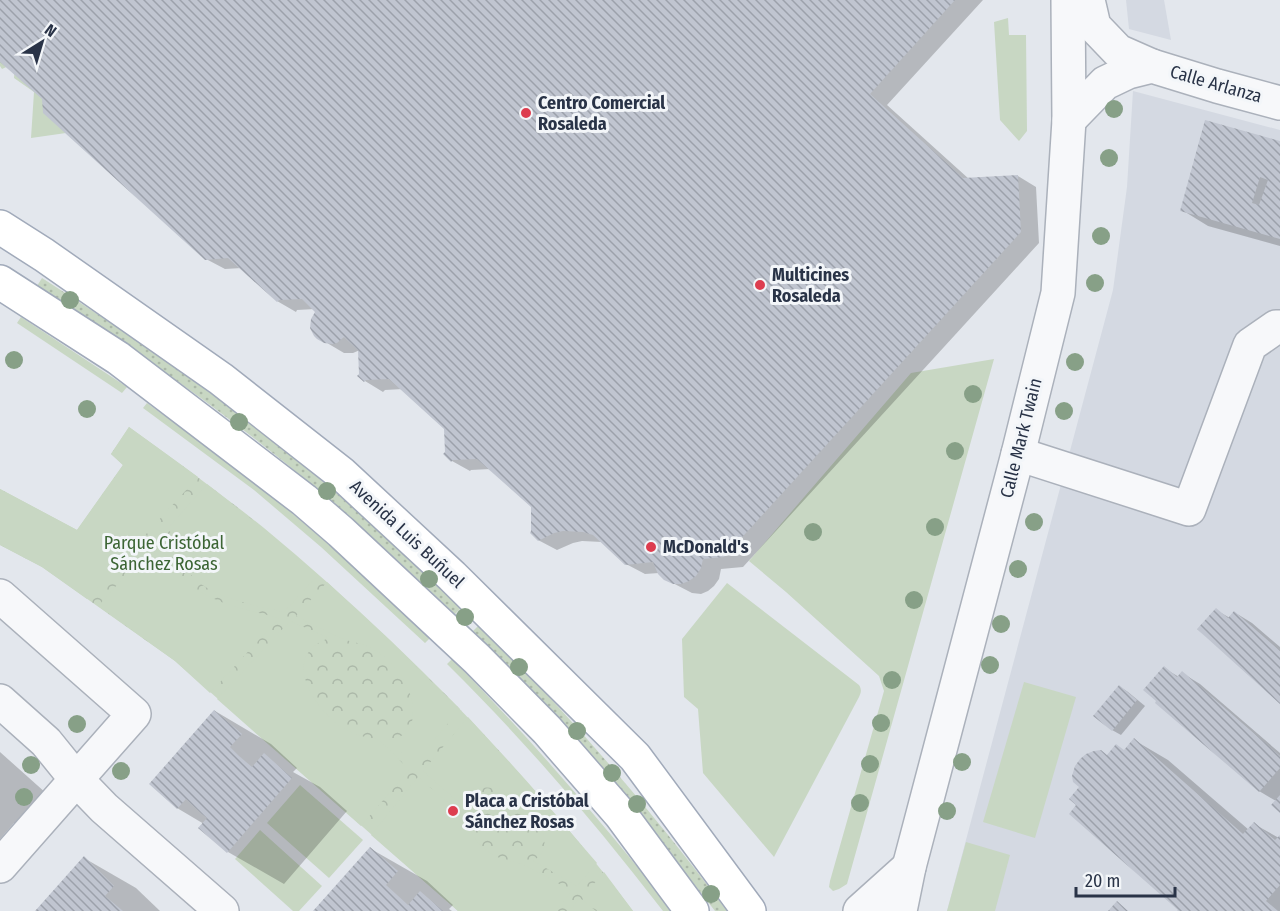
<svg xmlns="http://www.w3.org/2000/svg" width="1280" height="911" viewBox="0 0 1280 911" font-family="'Fira Sans Condensed',sans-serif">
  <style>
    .built { fill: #d4d9e2 }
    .grass { fill: url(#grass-dots) }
    .forest { fill: url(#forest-crowns) }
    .garden { fill: #c8d7c3 }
    .shadow { fill: #0003 }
    .building { fill: url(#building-back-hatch); fill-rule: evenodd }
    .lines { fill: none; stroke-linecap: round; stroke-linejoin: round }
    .minor-casing { stroke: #abb1bb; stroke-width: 36 }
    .major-casing { stroke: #a1aaba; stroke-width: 36 }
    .minor { stroke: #f7f8fa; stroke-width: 33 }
    .major { stroke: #fff; stroke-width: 33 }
    .tree { fill: #87a087 }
    .poi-dot { fill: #dd3d4f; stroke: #f3f6f9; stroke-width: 2 }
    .labels { text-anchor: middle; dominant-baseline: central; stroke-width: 6; stroke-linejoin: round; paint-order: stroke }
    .street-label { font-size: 18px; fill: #293347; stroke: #f3f6f9 }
    .poi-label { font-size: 18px; font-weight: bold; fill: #293347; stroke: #f3f6f9; text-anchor: start }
    .park-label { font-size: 18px; fill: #3c6534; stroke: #f3f6f9 }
  </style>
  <defs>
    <pattern id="grass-dots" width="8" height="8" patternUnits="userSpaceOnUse" patternTransform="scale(1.5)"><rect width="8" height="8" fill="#c8d7c3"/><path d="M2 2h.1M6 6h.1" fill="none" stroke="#acb9a9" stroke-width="1.8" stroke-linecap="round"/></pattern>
    <pattern id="forest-crowns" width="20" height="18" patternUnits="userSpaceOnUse" patternTransform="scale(1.5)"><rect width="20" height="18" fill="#c8d7c3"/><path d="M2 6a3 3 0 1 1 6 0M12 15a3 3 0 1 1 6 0" fill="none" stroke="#acb9a9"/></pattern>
    <pattern id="building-back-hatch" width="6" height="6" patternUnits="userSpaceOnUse" patternTransform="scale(1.5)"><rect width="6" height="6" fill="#c0c5d0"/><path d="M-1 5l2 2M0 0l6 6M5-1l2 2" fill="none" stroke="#9ca1ab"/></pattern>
  </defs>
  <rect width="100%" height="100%" fill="#e3e7ed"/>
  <!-- built -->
  <g class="built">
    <polygon points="1126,0 1164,0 1171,40 1129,29"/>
    <polygon points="1133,91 1280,130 1280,911 947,911 1113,290 1127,187"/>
  </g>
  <!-- grass -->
  <g class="grass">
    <path d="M42 278C136 338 227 402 313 473 364 516 413 561 462 607L455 614C392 555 329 496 260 443 189 387 113 336 37 286Z"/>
    <path d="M480 624C569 715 651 809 727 911H715C640 813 562 718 473 631Z"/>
  </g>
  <!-- forest -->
  <path class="forest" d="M129 427C175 460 220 493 264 528 400 641 527 770 633 911H458L175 661 42 567 0 545V489L77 530 123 465 111 454Z"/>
  <!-- garden -->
  <g class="garden">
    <polygon points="1008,18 1009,35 1026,35 1027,131 1019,141 1000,120 994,22"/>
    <polygon points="0,24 41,83 66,133 31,138 34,92 14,78 15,63 2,69 0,66"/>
    <polygon points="21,317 127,387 122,393 17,323"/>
    <polygon points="994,359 847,884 839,889 833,891 829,887 830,881 884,691 879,676 786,592 749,561 911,373"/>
    <path d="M147 403C184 430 223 456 258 485 318 533 375 585 430 638L425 643 321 547 254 490 143 408Z"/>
    <polygon points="129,427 198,477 87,599 42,567 0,545 0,489 77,530 123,465 111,454"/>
    <path d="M207 484 263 528 318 575 284 612C258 606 212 598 193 577 179 563 173 545 169 527Z"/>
    <path d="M163 534C169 553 176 573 192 587 195 589 200 591 204 594 228 607 252 611 279 618L210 693 175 661 98 606Z"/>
    <path d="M327 582 394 645 460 709 414 764 388 740C406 736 412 732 413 713 414 688 394 660 373 649 365 644 355 643 346 640 329 633 312 624 296 616Z"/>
    <path d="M727 583 859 685C862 690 861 693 859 697L774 857 703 773 698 709 684 697 682 639Z"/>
    <path d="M290 621 329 638C279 656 314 709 343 728 350 732 358 735 365 737 369 738 375 738 378 740 388 746 400 761 409 770L361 826 217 699Z"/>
    <path d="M452 659C531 739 603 823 673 911H663C596 824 525 741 447 664Z"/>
    <polygon points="1024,682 1076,697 1035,838 983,822"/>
    <path d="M468 717 526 781 597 863 577 886 532 860C561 852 533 805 516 795 502 787 485 786 470 789L467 793 463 806 423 771Z"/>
    <path d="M418 777 465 817C469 834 483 852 500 858 507 861 515 861 522 864 539 872 555 882 572 891L555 911H458L371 835Z"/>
    <polygon points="300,785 363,840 329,878 267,823"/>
    <polygon points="260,830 322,886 299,911 293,911 235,859"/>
    <polygon points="966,842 1010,855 995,911 947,911"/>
    <polygon points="604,872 633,911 607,911 586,893"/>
    <polygon points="580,898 596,911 569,911"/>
  </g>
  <!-- shadow -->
  <g class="shadow">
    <polygon points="0,0 983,0 887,105 969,179 1018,176 1036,187 1039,243 743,567 721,569 719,579 714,586 708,591 701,594 692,593 665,579 659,573 645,574 626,564 602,542 582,541 573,543 557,550 538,540 532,507 490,469 471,470 470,471 452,461 446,428 403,389 385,390 383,392 365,381 360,350 353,353 344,353 317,337 317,311 315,309 297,310 296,312 277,301 242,268 225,269 206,259 49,104 0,59"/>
    <polygon points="1280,142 1280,246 1208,226 1182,210"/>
    <polygon points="1216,610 1230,618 1234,612 1252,623 1280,647 1280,701"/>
    <polygon points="1164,668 1179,677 1182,673 1200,684 1280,753 1280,811 1276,801 1259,791"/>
    <polygon points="1119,686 1128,692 1145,706 1121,735 1112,730"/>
    <polygon points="215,711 271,744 297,768 293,772 320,787 347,811 284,884 228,852 204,824 177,808"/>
    <polygon points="1134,740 1168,760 1249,830 1254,824 1279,838 1280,837 1280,911 1179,911 1108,756 1125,751"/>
    <polygon points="0,752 56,802 29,832 14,823 0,839"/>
    <polygon points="371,849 427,881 453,905 449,909 452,911 315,911"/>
    <polygon points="84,858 136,888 160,911 38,911"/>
  </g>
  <!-- building -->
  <g class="building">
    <polygon points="0,0 955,0 870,94 963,178 1018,175 1021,232 724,557 703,559 701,568 696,576 689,581 681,584 673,584 664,580 658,574 653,562 625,565 593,535 583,532 563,531 554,533 538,541 530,533 531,531 531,507 477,459 453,460 451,462 443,454 445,452 444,429 389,379 366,380 364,382 357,376 359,374 358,350 344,337 337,343 333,344 324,343 317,339 314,336 310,328 311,319 315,312 302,299 279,300 277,302 228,258 205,260 43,113 42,99 0,62"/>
    <path d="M1205 120 1280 141V239L1180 211ZM1260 177 1268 180 1259 205 1252 203Z"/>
    <polygon points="1216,608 1228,618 1234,611 1280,651 1280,704 1197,629"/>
    <polygon points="1164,666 1177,677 1182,671 1280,756 1280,768 1259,792 1155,703 1156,701 1143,690"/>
    <polygon points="1119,685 1137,700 1112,731 1093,716"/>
    <polygon points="214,710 242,734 230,747 239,756 252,767 264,753 292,778 227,853 198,828 207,818 202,814 186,799 177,809 149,784"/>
    <polygon points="1134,738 1243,834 1254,822 1275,840 1280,835 1280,885 1266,901 1278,911 1177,911 1178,910 1069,814 1076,805 1069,799 1079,787 1073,782 1072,776 1075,766 1080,759 1086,754 1094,751 1101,750 1107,755 1116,744 1124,750"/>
    <polygon points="1280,795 1280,813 1271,805"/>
    <polygon points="370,847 398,871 386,885 396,894 408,905 420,891 443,911 313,911"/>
    <polygon points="84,856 114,886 105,896 123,911 35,911"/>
    <polygon points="1117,901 1128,911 1108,911"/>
  </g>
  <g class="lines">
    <defs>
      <g id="minor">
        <polyline points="1088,0 1094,26 1118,51 1152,66"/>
        <polyline points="1069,120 1105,83 1128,72 1152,66 1217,86 1280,103"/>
        <polyline points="1018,454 1189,509 1250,345 1276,327 1280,327"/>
        <polyline points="0,596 134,714 0,866"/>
        <polyline points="0,701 46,742 76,779 104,808 222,911"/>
        <polyline points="860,911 909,867"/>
        <polyline points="900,911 909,867 1018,454 1058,293 1069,120 1068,0"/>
      </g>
      <g id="major">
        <polyline points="0,227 44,255 221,379 342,474 452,576 635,757 749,911"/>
        <polyline points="0,282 118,358 304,500 341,532 477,659 547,730 621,815 692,911"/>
      </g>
    </defs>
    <!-- minor casing -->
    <use href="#minor" class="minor-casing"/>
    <!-- major casing -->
    <use href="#major" class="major-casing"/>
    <!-- minor -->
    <use href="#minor" class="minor"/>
    <!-- major -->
    <use href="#major" class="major"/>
  </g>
  <!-- trees -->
  <g class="tree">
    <circle cx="1114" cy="109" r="9"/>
    <circle cx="1109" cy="158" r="9"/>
    <circle cx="1101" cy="236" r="9"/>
    <circle cx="1095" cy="283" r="9"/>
    <circle cx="70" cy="300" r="9"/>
    <circle cx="14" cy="360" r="9"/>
    <circle cx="1075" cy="362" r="9"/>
    <circle cx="973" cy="394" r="9"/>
    <circle cx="87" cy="409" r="9"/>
    <circle cx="1064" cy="411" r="9"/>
    <circle cx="239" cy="422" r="9"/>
    <circle cx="955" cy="451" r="9"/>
    <circle cx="327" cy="491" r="9"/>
    <circle cx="1034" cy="522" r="9"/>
    <circle cx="935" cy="527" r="9"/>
    <circle cx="813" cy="532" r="9"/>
    <circle cx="1018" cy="569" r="9"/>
    <circle cx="429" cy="579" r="9"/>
    <circle cx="914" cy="600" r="9"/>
    <circle cx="465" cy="617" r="9"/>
    <circle cx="1001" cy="624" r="9"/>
    <circle cx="990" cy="665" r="9"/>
    <circle cx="519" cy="667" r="9"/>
    <circle cx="892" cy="680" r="9"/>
    <circle cx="881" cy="723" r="9"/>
    <circle cx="77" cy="724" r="9"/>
    <circle cx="577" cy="731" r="9"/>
    <circle cx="962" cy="762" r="9"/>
    <circle cx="870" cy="764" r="9"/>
    <circle cx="31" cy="765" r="9"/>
    <circle cx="121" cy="771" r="9"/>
    <circle cx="612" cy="773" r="9"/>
    <circle cx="24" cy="797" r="9"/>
    <circle cx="860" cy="803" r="9"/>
    <circle cx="637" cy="804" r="9"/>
    <circle cx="947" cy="811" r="9"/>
    <circle cx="711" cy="894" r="9"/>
  </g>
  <!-- markers -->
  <g class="poi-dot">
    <circle cx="526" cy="113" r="6"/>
    <circle cx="760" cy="285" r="6"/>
    <circle cx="651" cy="547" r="6"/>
    <circle cx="453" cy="811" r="6"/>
  </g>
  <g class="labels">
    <!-- street labels -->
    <g class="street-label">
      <text transform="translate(1216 84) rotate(16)">Calle Arlanza</text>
      <text transform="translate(1021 438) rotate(-76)">Calle Mark Twain</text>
      <text transform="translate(407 534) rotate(43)">Avenida Luis Buñuel</text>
    </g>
    <!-- poi labels -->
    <g class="poi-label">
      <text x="538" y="103">Centro Comercial<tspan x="538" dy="21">Rosaleda</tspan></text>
      <text x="772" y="275">Multicines<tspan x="772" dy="21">Rosaleda</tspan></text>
      <text x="663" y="547">McDonald's</text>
      <text x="465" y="801">Placa a Cristóbal<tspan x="465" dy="21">Sánchez Rosas</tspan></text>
    </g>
    <!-- park labels -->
    <g class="park-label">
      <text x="164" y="543">Parque Cristóbal<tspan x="164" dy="21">Sánchez Rosas</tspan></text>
    </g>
  </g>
  <!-- north arrow -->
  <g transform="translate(42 42) rotate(37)" stroke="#f3f6f9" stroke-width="4.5" paint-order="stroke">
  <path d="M0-4.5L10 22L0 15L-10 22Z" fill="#293347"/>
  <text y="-9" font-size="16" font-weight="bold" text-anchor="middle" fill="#293347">N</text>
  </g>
  <!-- scale -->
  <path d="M1076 887v9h99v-9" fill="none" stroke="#293347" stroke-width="3"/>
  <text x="1085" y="887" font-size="18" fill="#293347" stroke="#f3f6f9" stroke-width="4.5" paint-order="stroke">20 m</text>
</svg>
